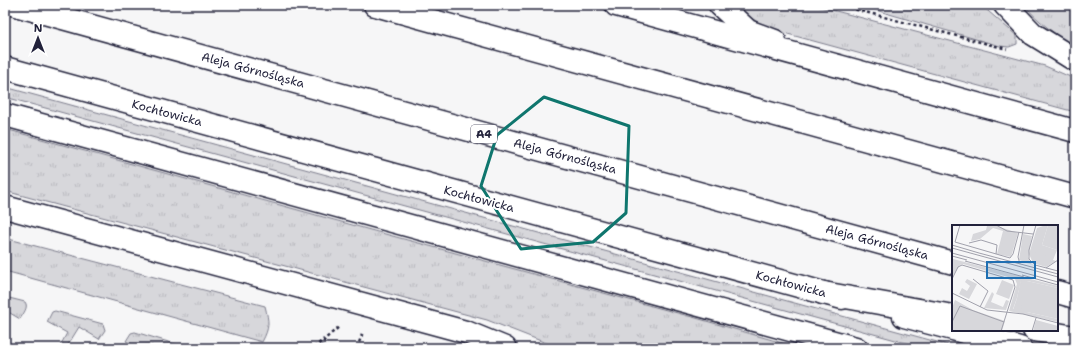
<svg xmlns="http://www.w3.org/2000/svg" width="1080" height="353" viewBox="0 0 1080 353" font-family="'Shantell Sans',sans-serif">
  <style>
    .grass { fill: url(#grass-tufts); stroke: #7c7c8b }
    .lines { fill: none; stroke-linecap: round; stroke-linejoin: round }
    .minor-casing { stroke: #22223b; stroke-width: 25 }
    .major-casing { stroke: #22223b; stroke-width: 25 }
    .highway-casing { stroke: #22223b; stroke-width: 25 }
    .path { stroke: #22223b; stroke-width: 2.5; stroke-dasharray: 3 3; stroke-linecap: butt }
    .minor { stroke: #fff; stroke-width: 22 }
    .major { stroke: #fff; stroke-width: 22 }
    .highway { stroke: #fff; stroke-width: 22 }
    .marked { fill: none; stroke: #0f766e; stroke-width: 3; stroke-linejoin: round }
    .labels { text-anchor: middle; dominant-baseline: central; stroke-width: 4; stroke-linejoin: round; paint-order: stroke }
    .shield { fill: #fff; stroke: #646476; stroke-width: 1 }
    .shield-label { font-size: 11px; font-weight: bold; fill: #22223b }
    .street-label { font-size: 12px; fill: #22223b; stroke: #fff }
    .inset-road { fill: none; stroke: #a1a1ac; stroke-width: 1 }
    .view { fill: #1f6fb2; fill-opacity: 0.15; stroke: #1f6fb2; stroke-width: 2 }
    .inset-edge { fill: none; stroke: #22223b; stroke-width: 2 }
  </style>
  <defs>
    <pattern id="grass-tufts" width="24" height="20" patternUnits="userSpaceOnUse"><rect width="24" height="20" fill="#d7d7db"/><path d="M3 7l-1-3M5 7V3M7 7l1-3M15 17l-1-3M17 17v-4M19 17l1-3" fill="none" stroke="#b8b8bd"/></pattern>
  </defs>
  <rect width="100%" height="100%" fill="#f6f6f7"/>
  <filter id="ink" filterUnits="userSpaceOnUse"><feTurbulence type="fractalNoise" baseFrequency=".025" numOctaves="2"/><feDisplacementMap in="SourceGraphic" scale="8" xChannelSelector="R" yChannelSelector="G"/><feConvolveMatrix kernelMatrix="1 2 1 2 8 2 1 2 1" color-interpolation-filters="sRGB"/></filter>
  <g filter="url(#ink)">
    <!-- grass -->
    <g class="grass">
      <path d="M736 5H813L1045 66 1075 79V112L773 30C759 24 747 16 736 5Z"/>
      <polygon points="858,5 981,5 1017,36 1017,44 1009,47 1000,46"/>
      <path d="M1024 5H1075V48C1056 35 1039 22 1024 5Z"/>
      <polygon points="5,87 959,348 925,348 5,97"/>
      <polygon points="5,129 374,231 696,318 800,348 559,348 487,320 5,191"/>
      <path d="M5 238 265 306C269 322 270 327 262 342L5 271Z"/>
      <path d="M5 297 25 302C29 307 23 314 20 319L5 310Z"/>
      <polygon points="55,311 103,324 105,330 99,339 79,327 66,348 59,348 67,333 47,322 52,312"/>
      <polygon points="135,332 182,346 183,348 162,348 159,346 157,348 138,348 126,341 131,333"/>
    </g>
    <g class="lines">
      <defs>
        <g id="minor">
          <polyline points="720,5 748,31 775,41"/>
          <polyline points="1005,5 1033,34 1075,60"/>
          <polyline points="5,115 856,348"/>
          <polyline points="5,207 466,332 505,348"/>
        </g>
        <g id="major">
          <polyline points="616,5 1075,131"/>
          <polyline points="5,68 842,298"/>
          <polyline points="904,316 953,329"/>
          <polyline points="956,330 1020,348"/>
        </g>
        <g id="highway">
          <polyline points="15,5 953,263"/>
          <polyline points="375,5 1075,197"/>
          <polyline points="1057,292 1075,297"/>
          <polyline points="823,293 953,316"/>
          <polyline points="1034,330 1075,337"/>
        </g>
      </defs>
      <!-- minor casing -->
      <use href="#minor" class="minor-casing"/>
      <!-- major casing -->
      <use href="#major" class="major-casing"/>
      <!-- highway casing -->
      <use href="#highway" class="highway-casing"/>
      <!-- path -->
      <g class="path">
        <polyline points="838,5 1007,49"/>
        <polyline points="314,348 324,339"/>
        <polyline points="321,348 325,339 340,326"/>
        <polyline points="357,348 363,332"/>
      </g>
      <!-- minor -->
      <use href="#minor" class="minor"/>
      <!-- major -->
      <use href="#major" class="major"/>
      <!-- highway -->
      <use href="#highway" class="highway"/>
    </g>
  </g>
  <!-- marked area -->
  <path class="marked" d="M544 97 629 126 626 213 593 242 521 249 481 186 497 135Z"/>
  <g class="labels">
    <!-- shield labels -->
    <rect class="shield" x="471" y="125" width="26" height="18" rx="3"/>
    <g class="shield-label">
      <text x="484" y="134">A4</text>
    </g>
    <!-- street labels -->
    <g class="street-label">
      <text transform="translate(253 70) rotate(15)">Aleja Górnośląska</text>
      <text transform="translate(167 113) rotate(15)">Kochłowicka</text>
      <text transform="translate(565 156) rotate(15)">Aleja Górnośląska</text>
      <text transform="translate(479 199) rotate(15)">Kochłowicka</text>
      <text transform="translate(877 242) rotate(15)">Aleja Górnośląska</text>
      <text transform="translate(791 284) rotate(15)">Kochłowicka</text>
    </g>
  </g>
  <!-- overview -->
  <g transform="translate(952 225)">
    <rect width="106" height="106" fill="#f6f6f7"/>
    <path d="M32 0H42L66 8 59 32 45 29 51 6 41 3 28 14 19 16 21 9 34 5 35 1ZM94 0H96L90 20 105 25 101 35 104 36 94 42 81 38 77 29 85 3ZM71 9 80 11 76 32 80 40 85 41 67 36H70L67 35ZM1 34 106 61V63L75 56V87L106 94V97L57 86 65 59 63 54 11 39 8 40 0 52ZM69 56V85L61 84 65 73ZM40 67 42 69 39 77 44 79 51 82 54 75 57 76 54 85 32 83Z" fill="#d7d7db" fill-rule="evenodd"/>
    <path d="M59 8 63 12 60 26 49 18 52 9ZM82 27 95 31 98 37 90 39 80 36V29ZM69 54 70 85H61L65 73ZM75 56 106 63V94L75 87Z" fill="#d7d7db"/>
    <path d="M96 0H106L105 25 90 20ZM15 54 25 59 17 74 7 69 10 63 15 66 18 61 13 57ZM50 55 62 60 57 74 44 69ZM3 75 21 85 53 96 50 106H0V83ZM84 95 106 101V106H81Z" fill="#d7d7db"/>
    <path class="inset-road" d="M44 0 55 6 81 9M84 0 77 25V34L83 40 106 46M3 17 58 33 61 29 67 7M3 17 8 0M17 18 29 15 45 20 44 29M0 20 27 28M0 23 106 52M0 28 106 57M27 28 106 49M0 31 15 35M13 36 72 52M68 39 66 32 72 0M94 43 106 35M70 50 106 60M0 54 6 42 10 40 61 55 63 62 49 106M21 54 36 66 28 82M0 68 35 85 71 89 106 98M0 97 8 81 52 97M80 106 84 93"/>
    <path class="view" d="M35 37H83V53H35Z"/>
    <rect width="106" height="106" class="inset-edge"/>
  </g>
  <!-- margin -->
  <rect width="1080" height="353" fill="none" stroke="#fff" stroke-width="20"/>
  <rect x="10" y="10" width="1060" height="333" fill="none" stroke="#22223b" stroke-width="1.5" filter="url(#ink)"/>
  <!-- north arrow -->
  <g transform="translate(38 38)" stroke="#ffffff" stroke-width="3" paint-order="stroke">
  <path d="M0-3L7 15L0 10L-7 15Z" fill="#22223b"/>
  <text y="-6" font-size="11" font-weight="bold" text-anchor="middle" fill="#22223b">N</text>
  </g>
</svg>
